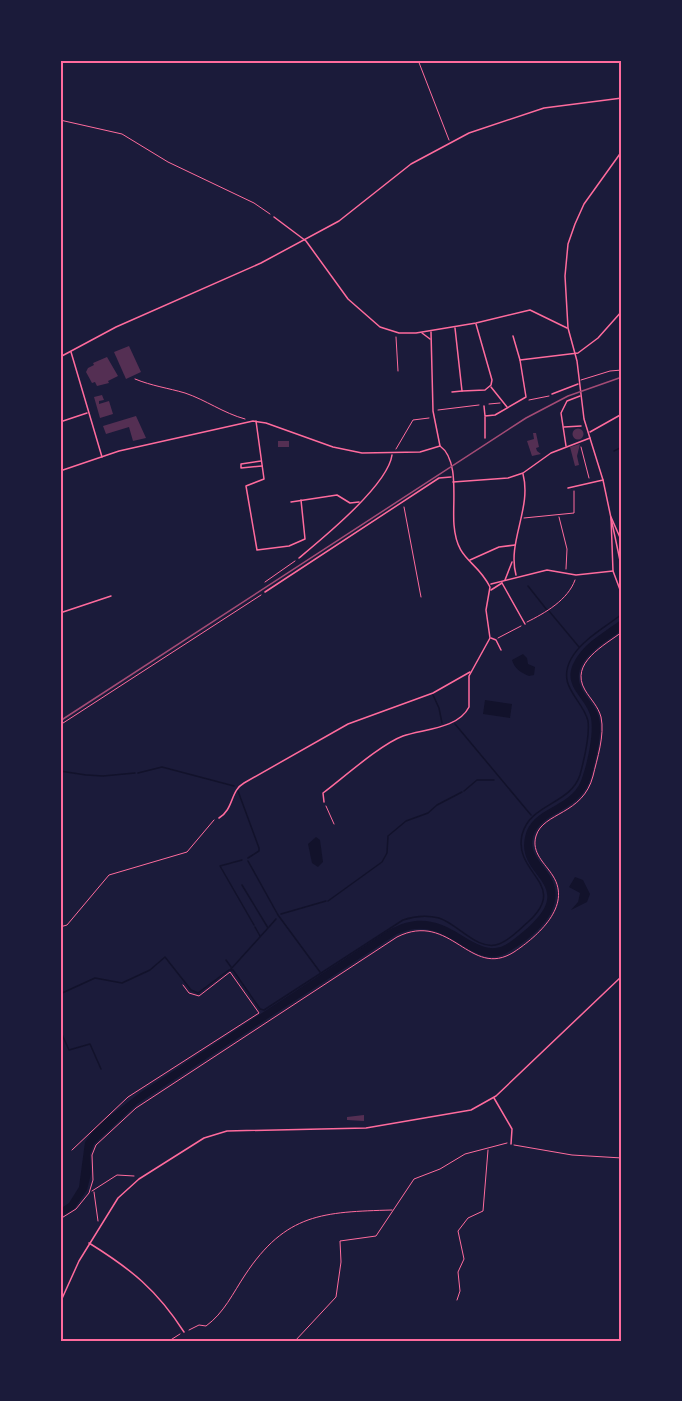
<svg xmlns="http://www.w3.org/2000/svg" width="682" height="1401" viewBox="0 0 682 1401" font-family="'Work Sans',sans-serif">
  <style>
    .water { fill: #12122b }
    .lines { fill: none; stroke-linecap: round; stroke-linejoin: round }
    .stream { stroke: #12122b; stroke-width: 1.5 }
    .building { fill: #542f53 }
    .path { stroke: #ff6b9d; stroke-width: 1 }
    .service { stroke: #ff6b9d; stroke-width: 1 }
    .minor { stroke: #ff6b9d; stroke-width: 1.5 }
    .tertiary { stroke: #ff6b9d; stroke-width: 1.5 }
    .secondary { stroke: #ff6b9d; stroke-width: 1.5 }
    .rail { stroke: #a44b75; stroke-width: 1.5 }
    .neatline { fill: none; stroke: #ff6b9d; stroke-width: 2 }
  </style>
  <rect width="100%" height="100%" fill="#1b1b3a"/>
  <!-- water -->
  <g class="water">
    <path d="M622 619V630C604 643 566 663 583 691 589 701 596 707 599 718 603 734 595 761 591 777 580 813 540 811 533 837 529 852 540 861 548 873 571 905 537 935 510 951 471 976 449 910 397 934L137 1104 94 1144 90 1154 91 1174 87 1190 74 1209 60 1217V1209L69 1203 79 1187 85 1142 98 1125 141 1092 389 930C450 896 473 969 510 942 590 883 515 882 525 837 532 806 569 809 581 781 587 765 594 735 591 718 586 695 558 686 577 657 587 641 608 630 622 619Z"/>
    <path d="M523 654 527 658 528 664 535 667 534 675 529 676C521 673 514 668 512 660Z"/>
    <polygon points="485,700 512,704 510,718 483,714"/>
    <polygon points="316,837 320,840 323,862 318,867 312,863 308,844"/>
    <polygon points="575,877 583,880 590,894 587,902 571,910 578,902 580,893 569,887"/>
  </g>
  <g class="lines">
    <!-- stream -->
    <g class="stream">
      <polyline points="503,404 503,409"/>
      <polyline points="614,451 622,447"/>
      <polyline points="528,586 547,610"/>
      <polyline points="549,611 579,647"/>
      <polyline points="433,695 439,708 442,723"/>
      <polyline points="455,724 531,815"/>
      <polyline points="60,771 86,775"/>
      <polyline points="138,773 162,767 234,786"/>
      <polyline points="87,775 103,776 135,773"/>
      <polyline points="238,791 259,848 259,851 248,858"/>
      <polyline points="464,791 477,780 494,780"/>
      <polyline points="242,860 220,866 254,925"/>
      <polyline points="248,861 278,915 320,972"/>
      <polyline points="328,901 382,862 387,853 388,836 406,821 428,813 437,805 462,792"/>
      <polyline points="281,914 326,901"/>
      <polyline points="255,927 260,936"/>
      <polyline points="269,927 276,919"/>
      <polyline points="226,960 231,967"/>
      <polyline points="231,969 268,928 242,885"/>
      <path d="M60 994 95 978 122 983 150 970 165 957 191 990 198 993 229 970H233L260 1009 264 1010 403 920C415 916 426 915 439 918 458 924 478 952 499 944 510 940 519 930 528 922 570 884 513 874 522 835 530 803 570 805 580 775 584 760 590 736 588 721 583 699 556 687 571 659 581 640 606 627 622 614"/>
      <polyline points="60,1030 69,1050 90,1044 101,1069"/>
    </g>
  </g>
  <!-- building -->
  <g class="building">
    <polygon points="129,346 141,372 126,379 114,352"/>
    <polygon points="107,357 118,376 108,381 109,383 97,386 95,382 92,383 86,372 88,368 94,365 93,363"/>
    <polygon points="102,395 104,400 99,401 99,404 109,401 113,414 100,418 94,397"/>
    <polygon points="136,416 146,438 133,441 129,427 106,434 103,426"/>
    <circle cx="578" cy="434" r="5.5"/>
    <polygon points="533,433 536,433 539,447 536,448 537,451 541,454 532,456 527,441 534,439"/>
    <rect x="278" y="441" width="11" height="6"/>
    <polygon points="580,444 577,456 579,465 575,466 570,447"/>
    <polygon points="364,1115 364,1121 347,1120 347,1117"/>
  </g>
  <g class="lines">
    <!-- path -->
    <g class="path">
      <polyline points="418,60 449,140"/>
      <polyline points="60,120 122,134 168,162 254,203 270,214"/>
      <polyline points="396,337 398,371"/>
      <path d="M135 379C152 386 168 388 185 393 206 400 223 413 245 419"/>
      <polyline points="529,400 549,396"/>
      <polyline points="489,404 500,403"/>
      <polyline points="438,410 479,405"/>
      <polyline points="581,447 589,478"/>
      <polyline points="396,449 413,420 429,418"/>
      <polyline points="404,507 421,597"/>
      <polyline points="559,517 567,549 566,569"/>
      <polyline points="524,518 574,513 574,491"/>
      <polyline points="265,582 295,561"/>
      <path d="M527 622C545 613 568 600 575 580"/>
      <polyline points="498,638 521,626"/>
      <polyline points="60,725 261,595"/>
      <polyline points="326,806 334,824"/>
      <polyline points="60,927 67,925 109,875 187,852 214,820"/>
      <polyline points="514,1145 572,1155 622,1158"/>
      <polyline points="72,1150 128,1097 259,1013 230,972 199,996 189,993 183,985"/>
      <polyline points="92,1191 117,1175 134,1176"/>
      <polyline points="94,1192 98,1221"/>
      <polyline points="457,1300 460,1291 458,1272 464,1259 458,1231 468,1218 483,1211 488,1150"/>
      <path d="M189 1330 199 1325 206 1326C224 1313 233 1293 245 1275 286 1213 323 1212 392 1210"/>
      <polyline points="169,1341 180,1334"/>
      <polyline points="295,1341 336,1297 341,1262 340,1241 376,1236 414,1179 440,1169 465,1154 507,1143"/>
    </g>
    <!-- service -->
    <g class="service">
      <polyline points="581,380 610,371 622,370"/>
      <path d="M60 1219 76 1209 89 1193 93 1180 92 1155 96 1145 136 1108 397 937C451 910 470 980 514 952 538 936 572 906 553 876 545 863 531 853 536 836 543 812 583 815 593 776 597 759 605 735 601 717 598 706 591 700 585 690 569 663 605 645 622 632"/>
    </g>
    <!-- minor -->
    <g class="minor">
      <polyline points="274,217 306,241 348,299 380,327 399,333 416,333 476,323 530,310 567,328"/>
      <polyline points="455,328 462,391 485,390 491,385 492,380 476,324"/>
      <polyline points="431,332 433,411 440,446"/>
      <polyline points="422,333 430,339"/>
      <polyline points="513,336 520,360 578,353 598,338 622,311"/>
      <polyline points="71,352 102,457"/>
      <polyline points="491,387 507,407"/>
      <polyline points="452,392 462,391"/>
      <polyline points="552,394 578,384"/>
      <polyline points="484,406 485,416 495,415 526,397 520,360"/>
      <polyline points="485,417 485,438"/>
      <polyline points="256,421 264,479 246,486 257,550 289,546 305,539 301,500"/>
      <polyline points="60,422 87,413"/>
      <polyline points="564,427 581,426"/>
      <polyline points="590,432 622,414"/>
      <polyline points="566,446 561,413 567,401 580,396"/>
      <polyline points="261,461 241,464 241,468 262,466"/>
      <path d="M60 471 119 451 253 421 266 423 333 447 362 453 420 452 440 446C460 460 452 503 454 525 457 562 476 559 490 587L486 610 490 638 469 676V707C458 729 423 729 403 736 381 744 343 778 323 793L324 802"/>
      <polyline points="453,482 508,478 523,473 551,453 590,438"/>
      <polyline points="568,488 603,480"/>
      <polyline points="291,502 337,495 350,503 359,502"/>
      <polyline points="611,517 622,542"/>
      <polyline points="611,518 613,571 622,595"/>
      <path d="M299 558C323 538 388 485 392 455"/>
      <polyline points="470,560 499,547 515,545"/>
      <path d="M516 575C507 542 532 508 523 474"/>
      <polyline points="505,580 512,562"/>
      <polyline points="502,583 525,624"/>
      <polyline points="491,584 547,570 576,575 613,571"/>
      <polyline points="491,590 502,583"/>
      <polyline points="265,592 439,478 451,477"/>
      <polyline points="60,613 111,596"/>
      <polyline points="491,638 496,640 501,650"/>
      <path d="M219 818C234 809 230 791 244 783L348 724 433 693 470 672"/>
      <polyline points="494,1098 512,1129 511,1144"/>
      <polyline points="60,1159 62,1160"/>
      <path d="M89 1243C131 1269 157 1290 184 1332"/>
    </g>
    <!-- tertiary -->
    <g class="tertiary">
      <polyline points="622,151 584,204 575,224 568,244 565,276 568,328 577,361 584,419 603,480 622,570"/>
      <polyline points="60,1303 79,1261 118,1198 139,1179 204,1138 227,1131 366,1128 471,1110 496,1096 622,976"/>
    </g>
    <!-- secondary -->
    <polyline class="secondary" points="60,357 116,327 261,263 339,221 411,164 469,133 544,108 622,98"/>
    <!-- rail -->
    <polyline class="rail" points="60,721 526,418 568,396 622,377"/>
  </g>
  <!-- border -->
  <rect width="682" height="1401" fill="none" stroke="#1b1b3a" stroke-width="123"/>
  <rect x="62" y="62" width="558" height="1278" class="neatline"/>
</svg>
